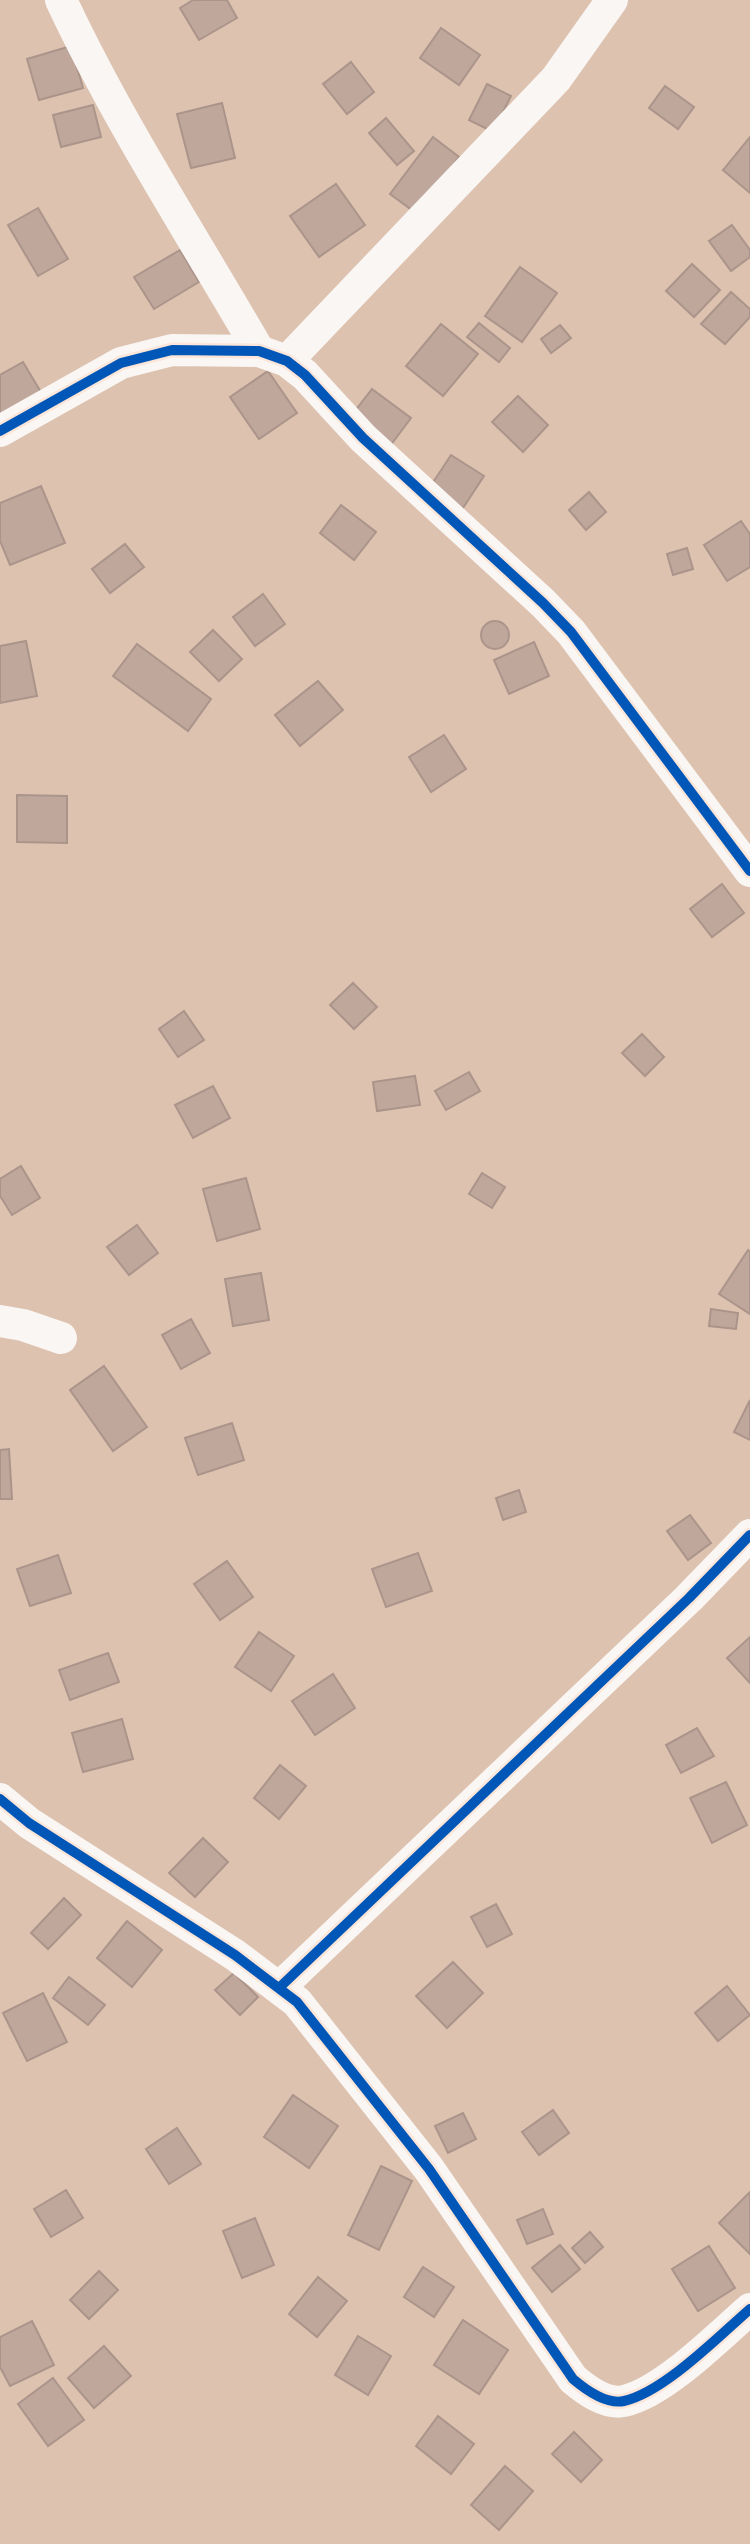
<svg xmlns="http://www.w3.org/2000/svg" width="750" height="2544" viewBox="0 0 750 2544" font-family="Merriweather,serif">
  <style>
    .building { fill: #bfa79c; stroke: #ab948a; stroke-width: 2 }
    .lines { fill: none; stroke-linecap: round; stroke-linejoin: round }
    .street { stroke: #faf6f3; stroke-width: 32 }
    .cycleway-casing { stroke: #fbe6d9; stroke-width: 15 }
    .cycleway { stroke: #0057b8; stroke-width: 10 }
  </style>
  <rect width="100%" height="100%" fill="#ddc2b0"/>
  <!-- building -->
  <g class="building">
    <polygon points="193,0 227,0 237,18 199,40 180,8"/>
    <polygon points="441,28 480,55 459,85 420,58"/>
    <polygon points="71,46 83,88 39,100 27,59"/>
    <polygon points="351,62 374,92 347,114 323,84"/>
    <polygon points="487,84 511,96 493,132 469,120"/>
    <polygon points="665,86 694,107 678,129 649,108"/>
    <polygon points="222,103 235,158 191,168 177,114"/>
    <polygon points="93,105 101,137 61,147 53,115"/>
    <polygon points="386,118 414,151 397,165 369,133"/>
    <polygon points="433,137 459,157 416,213 390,194"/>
    <polygon points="750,137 750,193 723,170"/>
    <polygon points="336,184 365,225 319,257 290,216"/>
    <polygon points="38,208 68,259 38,276 8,225"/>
    <polygon points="732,225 750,250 750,257 731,271 709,241"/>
    <polygon points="180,250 199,282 154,309 134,277"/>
    <polygon points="692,264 720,290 694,317 666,291"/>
    <polygon points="520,267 557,293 522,342 485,316"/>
    <polygon points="731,292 750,309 750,317 725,344 701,324"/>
    <polygon points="479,323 510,348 499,362 467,337"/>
    <polygon points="441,324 478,354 443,396 406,366"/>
    <polygon points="560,325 571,338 551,353 541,339"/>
    <polygon points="23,362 42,394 0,418 0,375"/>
    <polygon points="268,371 297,413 259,439 230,397"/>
    <polygon points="372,389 411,418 390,446 351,416"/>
    <polygon points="518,396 548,425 523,452 492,422"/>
    <polygon points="451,455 484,476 461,511 428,490"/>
    <polygon points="41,486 65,543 10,565 0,541 0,503"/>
    <polygon points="589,492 606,512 586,530 569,510"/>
    <polygon points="341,505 376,532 354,560 320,533"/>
    <polygon points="741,521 750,534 750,567 727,581 704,545"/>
    <polygon points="125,544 144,567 110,593 92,569"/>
    <polygon points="687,548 693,569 673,575 667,554"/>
    <polygon points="263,594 285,624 255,646 233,617"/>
    <circle cx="495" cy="635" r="14"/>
    <polygon points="213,630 242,659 219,681 190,652"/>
    <polygon points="26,641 37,696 0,703 0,646"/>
    <polygon points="534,642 549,676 509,694 494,660"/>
    <polygon points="137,644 211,699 188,731 113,676"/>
    <polygon points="318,681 343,710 300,746 275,715"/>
    <polygon points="444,735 466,769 431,792 409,757"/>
    <polygon points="17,795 67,796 67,843 17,842"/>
    <polygon points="722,884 744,913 712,937 690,909"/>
    <polygon points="353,983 377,1007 354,1029 330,1005"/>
    <polygon points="184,1011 204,1040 178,1057 159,1029"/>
    <polygon points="642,1034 664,1057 645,1076 622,1053"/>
    <polygon points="469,1072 480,1091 446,1110 435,1091"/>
    <polygon points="415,1076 420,1105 377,1111 373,1082"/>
    <polygon points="213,1086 230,1118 193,1138 175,1105"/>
    <polygon points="21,1166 40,1198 12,1215 0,1196 0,1179"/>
    <polygon points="482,1173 505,1187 492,1208 469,1194"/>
    <polygon points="246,1178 260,1229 217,1241 203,1189"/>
    <polygon points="137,1225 158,1253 129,1275 107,1247"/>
    <polygon points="748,1250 750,1252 750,1314 719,1294"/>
    <polygon points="261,1273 269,1320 233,1326 225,1279"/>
    <polygon points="711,1309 738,1313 736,1329 709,1326"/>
    <polygon points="191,1319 210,1353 181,1369 162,1335"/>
    <polygon points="104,1366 147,1427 113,1451 70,1390"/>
    <polygon points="750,1400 750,1440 734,1432"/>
    <polygon points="232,1423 244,1460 198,1475 185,1438"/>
    <polygon points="9,1449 12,1499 0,1499 0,1450"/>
    <polygon points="519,1490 526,1512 503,1520 496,1498"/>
    <polygon points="690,1515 711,1543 688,1560 667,1531"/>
    <polygon points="418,1553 432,1591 386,1607 372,1569"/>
    <polygon points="58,1555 71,1593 30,1606 17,1569"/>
    <polygon points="227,1561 253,1597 220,1620 194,1584"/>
    <polygon points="259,1632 294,1656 271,1691 235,1667"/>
    <polygon points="750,1637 750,1683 727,1658"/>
    <polygon points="108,1653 119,1682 70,1700 59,1670"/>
    <polygon points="333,1674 355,1708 315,1735 292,1701"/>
    <polygon points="122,1719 133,1759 83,1772 72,1733"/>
    <polygon points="697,1728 714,1756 681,1773 666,1745"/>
    <polygon points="280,1765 306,1786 279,1819 254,1798"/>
    <polygon points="726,1782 747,1825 712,1843 690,1798"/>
    <polygon points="203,1838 228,1862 195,1897 169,1873"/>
    <polygon points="64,1898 81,1915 48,1949 31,1933"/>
    <polygon points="496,1904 512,1934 487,1947 471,1917"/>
    <polygon points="127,1921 162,1950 132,1987 97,1958"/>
    <polygon points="453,1962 483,1993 447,2028 416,1996"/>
    <polygon points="234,1973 258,1997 240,2015 215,1990"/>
    <polygon points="69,1977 105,2005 88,2025 53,1998"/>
    <polygon points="727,1986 750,2015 718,2041 695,2013"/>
    <polygon points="43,1993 67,2042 27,2061 3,2013"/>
    <polygon points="293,2095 338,2126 309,2168 264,2137"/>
    <polygon points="553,2110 569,2133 539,2155 522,2132"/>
    <polygon points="463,2113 476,2139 448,2153 435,2126"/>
    <polygon points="177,2128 201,2164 169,2184 146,2149"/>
    <polygon points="381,2166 412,2181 379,2250 348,2235"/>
    <polygon points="66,2190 83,2218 51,2237 34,2209"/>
    <polygon points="750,2192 750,2254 719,2223"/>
    <polygon points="543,2209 553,2234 527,2244 517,2220"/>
    <polygon points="255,2218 274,2265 242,2278 223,2231"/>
    <polygon points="590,2232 603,2247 585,2263 572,2248"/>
    <polygon points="560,2245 580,2269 552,2292 532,2268"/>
    <polygon points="709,2246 735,2288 698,2311 672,2269"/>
    <polygon points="423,2267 454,2287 434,2317 404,2297"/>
    <polygon points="99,2271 118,2290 89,2319 70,2300"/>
    <polygon points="318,2277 347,2301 317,2337 289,2314"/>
    <polygon points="463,2320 508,2350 479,2394 434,2365"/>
    <polygon points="32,2321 54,2365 10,2386 0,2367 0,2337"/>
    <polygon points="358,2336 391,2356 368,2395 335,2375"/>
    <polygon points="104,2346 131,2376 94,2408 68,2378"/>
    <polygon points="53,2378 84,2420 48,2446 18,2404"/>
    <polygon points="438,2416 474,2444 451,2474 416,2446"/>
    <polygon points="574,2432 602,2460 581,2482 552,2454"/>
    <polygon points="505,2466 533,2491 499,2530 471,2505"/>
  </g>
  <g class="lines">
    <!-- street -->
    <g class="street">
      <path d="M61 0C118 122 192 235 259 351"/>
      <polyline points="287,361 556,79 612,0"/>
      <polyline points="0,431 121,363 172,350 259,351 287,361 305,375 363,438 543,603 571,632 750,871"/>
      <polyline points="0,1321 23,1325 61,1338"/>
      <path d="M0 1799 29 1823 235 1955 297 2002 429 2169 573 2379C586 2390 606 2405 624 2401 664 2392 719 2336 750 2309"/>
      <polyline points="280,1987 689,1598 750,1535"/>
    </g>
    <defs>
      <g id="cycleway">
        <polyline points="0,431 121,363 172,350 259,351 287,361 305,375 363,438 543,603 571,632 750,871"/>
        <path d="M0 1799 29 1823 235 1955 297 2002 429 2169 573 2379C586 2390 606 2405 624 2401 664 2392 719 2336 750 2309"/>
        <polyline points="280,1987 689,1598 750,1535"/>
      </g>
    </defs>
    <!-- cycleway casing -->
    <use href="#cycleway" class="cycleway-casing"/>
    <!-- cycleway -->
    <use href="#cycleway" class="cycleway"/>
  </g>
</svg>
